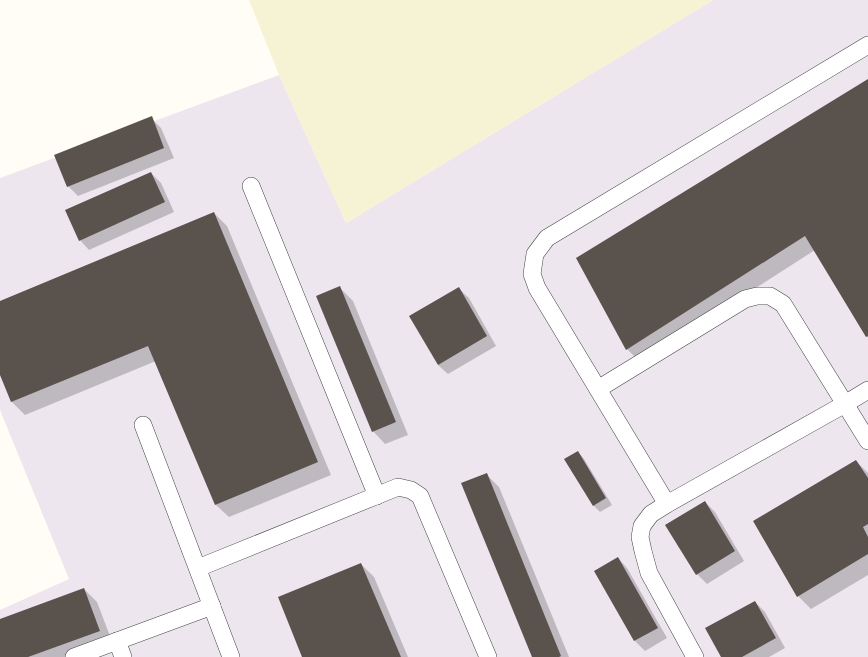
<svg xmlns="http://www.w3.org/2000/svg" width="868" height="657" viewBox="0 0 868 657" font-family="'Source Serif 4',serif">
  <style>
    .industrial { fill: #eee6ef }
    .farmland { fill: #f6f3d4 }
    .shadow { fill: #0003 }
    .building { fill: #5a524d }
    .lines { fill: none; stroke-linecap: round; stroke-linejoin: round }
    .minor-casing { stroke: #444; stroke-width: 18 }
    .minor { stroke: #fff; stroke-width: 17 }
  </style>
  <rect width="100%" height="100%" fill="#fffdf5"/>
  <!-- industrial -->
  <polygon class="industrial" points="713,0 868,0 868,657 0,657 0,610 69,579 0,410 0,178 279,75 346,223"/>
  <!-- farmland -->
  <polygon class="farmland" points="249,0 713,0 346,223 279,75"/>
  <!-- shadow -->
  <g class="shadow">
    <polygon points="868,80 868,338 815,250 640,362 627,349"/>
    <polygon points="151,118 161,128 174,158 78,196 68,186"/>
    <polygon points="151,173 161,183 174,212 89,250 80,240"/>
    <polygon points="214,213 227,226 331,475 229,517 216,505 156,361 25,415 12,402 0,372 0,302"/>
    <polygon points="340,288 353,301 408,435 385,444 373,431"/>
    <polygon points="459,289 469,298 496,346 448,374 438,365"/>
    <polygon points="578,452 584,459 612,505 600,512 594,506"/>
    <polygon points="856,461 868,473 868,575 811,609 798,596"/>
    <polygon points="486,474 499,487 569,657 533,657"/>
    <polygon points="705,502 715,512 744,561 707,584 697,574"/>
    <polygon points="618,558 627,568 667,638 645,651 635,641 595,571"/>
    <polygon points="361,564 374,577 408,657 303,657"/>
    <polygon points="84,589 97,602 113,644 76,657 0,657 0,620"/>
    <polygon points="755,602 765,612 785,648 769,657 722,657"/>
  </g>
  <!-- building -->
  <g class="building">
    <polygon points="868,79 868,336 866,337 805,236 626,350 576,258"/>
    <polygon points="152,116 164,148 67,187 54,155"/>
    <polygon points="151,172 165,202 79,241 65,210"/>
    <polygon points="214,212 318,462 215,505 148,346 11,402 0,375 0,301"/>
    <polygon points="340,286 396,422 372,432 316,296"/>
    <polygon points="459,287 487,336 438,365 409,316"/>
    <polygon points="578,451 606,498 593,506 564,459"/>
    <polygon points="856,460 868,478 868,524 863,527 868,537 868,554 797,597 753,521"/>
    <polygon points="487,473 561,656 559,657 532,657 461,483"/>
    <polygon points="705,501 735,551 696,575 665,525"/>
    <polygon points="618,557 658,628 634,641 594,571"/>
    <polygon points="361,563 401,657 302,657 278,597"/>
    <polygon points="84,588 100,631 28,657 0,657 0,619"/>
    <polygon points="755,601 776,638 742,657 721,657 705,628"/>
  </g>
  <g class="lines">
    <defs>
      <g id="minor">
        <polyline points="251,186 377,496"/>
        <polyline points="598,389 745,299 757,296 770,296 783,304 868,441"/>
        <polyline points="143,425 231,657"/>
        <polyline points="667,504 845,404 868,390"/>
        <polyline points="198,568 398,487 411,490 420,496 488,657"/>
        <polyline points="117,641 123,657"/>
        <polyline points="74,657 212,606"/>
        <polyline points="695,657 649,573 643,551 640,537 642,526 651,514 667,504 537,288 532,274 535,254 547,238 868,45"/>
      </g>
    </defs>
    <!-- minor casing -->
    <use href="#minor" class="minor-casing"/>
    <!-- minor -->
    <use href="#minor" class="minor"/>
  </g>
</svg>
